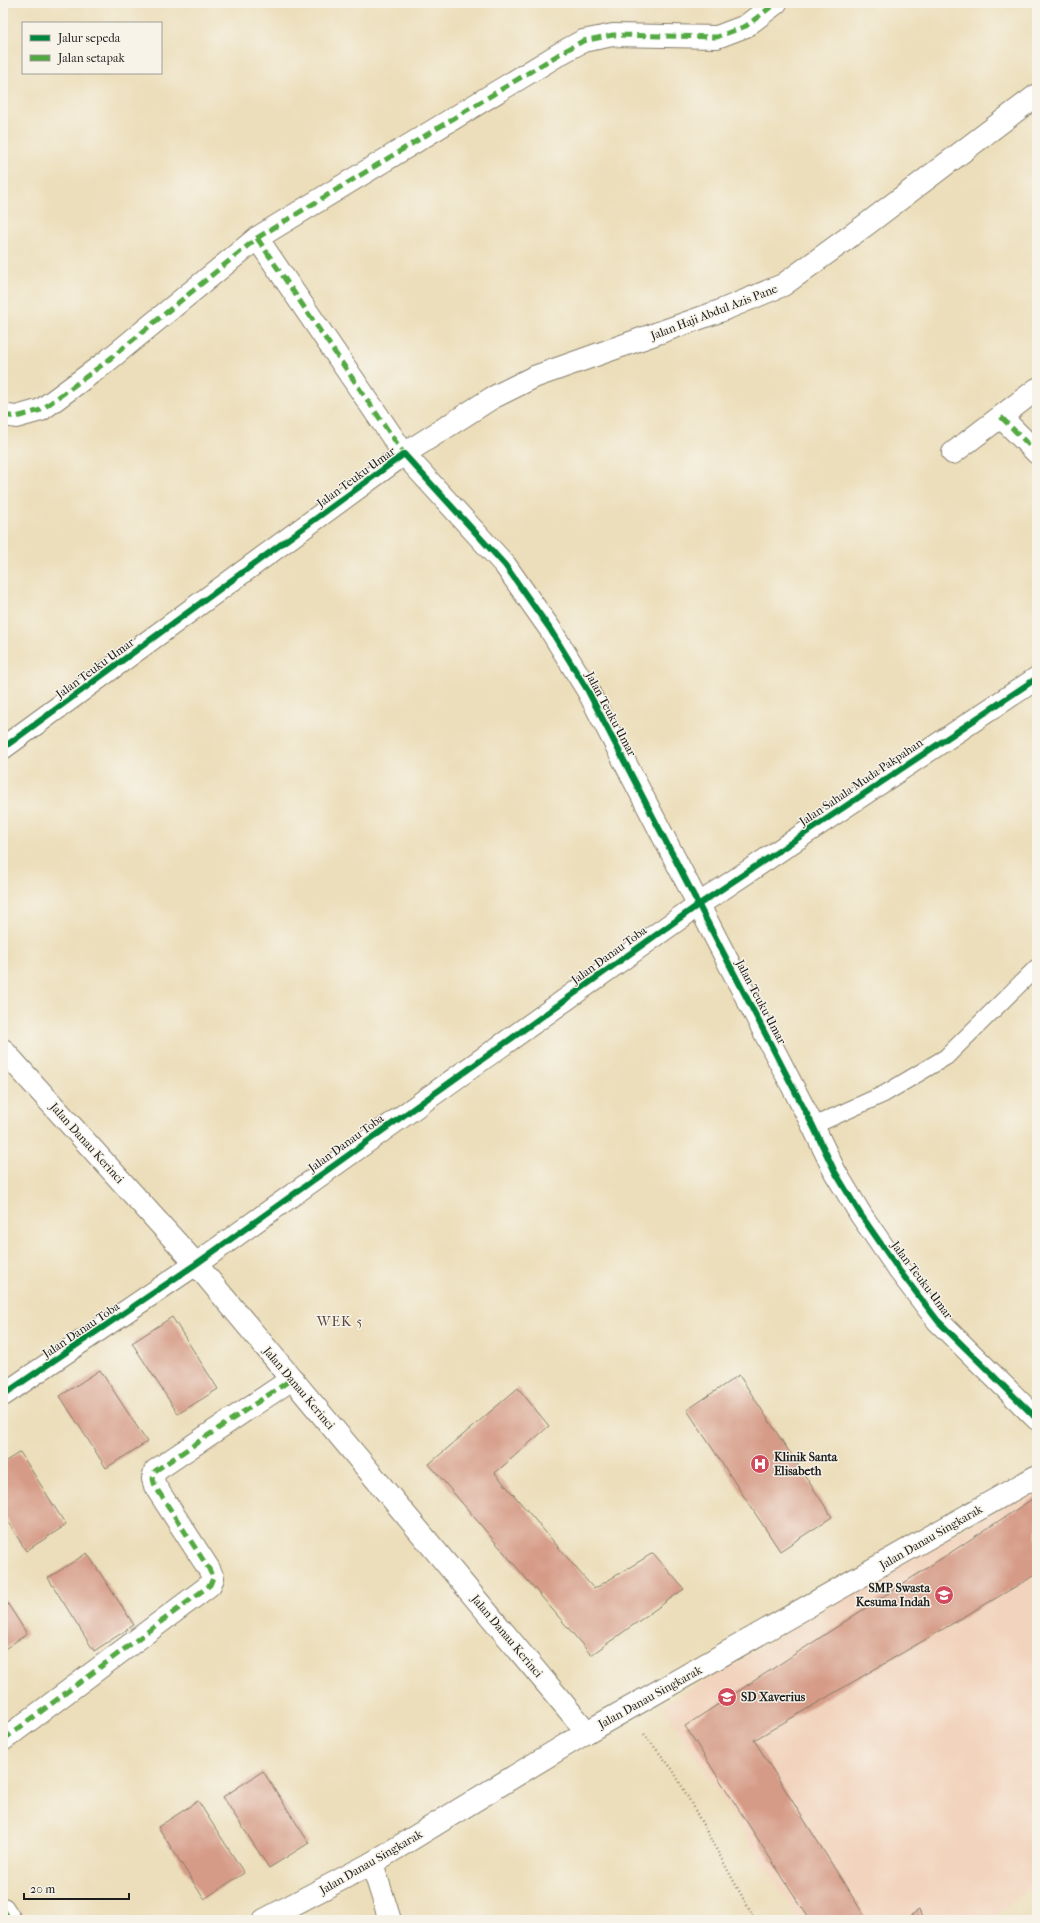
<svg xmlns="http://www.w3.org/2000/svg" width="1040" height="1923" viewBox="0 0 1040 1923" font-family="'IM FELL French Canon',serif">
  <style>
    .built { fill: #f2d4be }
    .building { fill: #d69b87 }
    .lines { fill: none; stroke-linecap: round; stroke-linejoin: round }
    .service-casing { stroke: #847d6b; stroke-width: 18 }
    .minor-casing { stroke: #847d6b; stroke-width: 24 }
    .path { stroke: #847d6b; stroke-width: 2.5; stroke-dasharray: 1 3; stroke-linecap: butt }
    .service { stroke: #fff; stroke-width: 16 }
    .minor { stroke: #fff; stroke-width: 22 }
    .quiet { stroke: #52a943; stroke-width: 5; stroke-dasharray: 10 5; stroke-linecap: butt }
    .cycleway-casing { stroke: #f7f3e8; stroke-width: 8 }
    .cycleway { stroke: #00873e; stroke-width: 6 }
    .labels { text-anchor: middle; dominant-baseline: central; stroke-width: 3; stroke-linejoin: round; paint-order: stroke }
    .street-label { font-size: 12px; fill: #1c1c1c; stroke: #f7f3e8 }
    .poi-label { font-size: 12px; font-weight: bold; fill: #1c1c1c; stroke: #f7f3e8; text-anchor: start }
    .quarter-label { font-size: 14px; letter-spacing: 1px; fill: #5d4841; stroke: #f7f3e8 }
  </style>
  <rect width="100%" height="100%" fill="#f7f3e8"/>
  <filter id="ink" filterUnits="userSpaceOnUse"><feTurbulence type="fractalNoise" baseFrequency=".025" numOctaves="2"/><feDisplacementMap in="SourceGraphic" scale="8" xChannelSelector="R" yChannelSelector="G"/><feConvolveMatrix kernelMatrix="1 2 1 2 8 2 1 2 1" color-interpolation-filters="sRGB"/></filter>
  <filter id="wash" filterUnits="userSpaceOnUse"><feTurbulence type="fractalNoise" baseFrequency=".012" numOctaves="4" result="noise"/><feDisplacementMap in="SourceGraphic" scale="16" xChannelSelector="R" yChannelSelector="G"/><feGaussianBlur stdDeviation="0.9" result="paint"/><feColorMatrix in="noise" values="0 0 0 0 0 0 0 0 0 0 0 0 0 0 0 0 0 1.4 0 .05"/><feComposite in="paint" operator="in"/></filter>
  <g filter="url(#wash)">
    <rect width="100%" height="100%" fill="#ecdeba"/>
    <!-- built -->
    <polygon class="built" points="1037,1486 1037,1883 990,1920 799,1920 663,1705"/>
    <g id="blocks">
      <!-- building -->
      <g class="building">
        <polygon points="172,1317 218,1389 178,1414 132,1343"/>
        <polygon points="100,1370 147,1442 106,1468 60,1396"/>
        <polygon points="739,1375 832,1517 780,1551 687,1410"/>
        <polygon points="518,1388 549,1426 495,1473 594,1589 653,1553 684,1589 591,1655 429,1464"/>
        <polygon points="20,1452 66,1525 26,1551 3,1514 3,1463"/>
        <polygon points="1037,1496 1037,1574 754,1740 867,1920 810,1920 685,1726"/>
        <polygon points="87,1553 134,1625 94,1651 48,1578"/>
        <polygon points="3,1596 27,1634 3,1650"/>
        <polygon points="263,1771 309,1843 269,1868 223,1797"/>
        <polygon points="198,1801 244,1873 204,1899 158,1827"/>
        <polygon points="919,1910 923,1920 903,1920"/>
      </g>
    </g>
  </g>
  <g filter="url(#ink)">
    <use href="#blocks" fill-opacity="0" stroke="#847d6b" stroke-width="1"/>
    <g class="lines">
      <defs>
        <polyline id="service" points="813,1126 884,1094 946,1057 1037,967"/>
        <g id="minor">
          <polyline points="257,238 404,454 492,398 534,377 720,311 783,285 867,224 1037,95"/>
          <polyline points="3,415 16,417 41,410 106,362 257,238 561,53 583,41 613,35 717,37 746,26 776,3"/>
          <polyline points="1001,417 1037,453"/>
          <polyline points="953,453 1037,389"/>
          <polyline points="3,748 404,454 505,565 550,629 588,691 813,1126 835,1172 861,1215 899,1270 938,1321 1037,1419"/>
          <polyline points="3,1050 196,1264 587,1732"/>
          <polyline points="3,1395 196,1264 698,905 1037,678"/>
          <polyline points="3,1740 210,1585 213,1578 209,1569 155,1486 153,1479 155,1471 292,1379"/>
          <polyline points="372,1863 390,1920"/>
          <polyline points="3,1909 10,1920"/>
          <polyline points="264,1920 372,1863 587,1732 1037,1476"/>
        </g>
      </defs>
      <!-- service casing -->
      <use href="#service" class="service-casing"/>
      <!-- minor casing -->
      <use href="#minor" class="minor-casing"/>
      <!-- path -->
      <polyline class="path" points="644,1734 673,1770 755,1920"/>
      <!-- service -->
      <use href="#service" class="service"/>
      <!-- minor -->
      <use href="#minor" class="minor"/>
      <!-- quiet -->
      <g class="quiet">
        <polyline points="257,238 404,454"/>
        <polyline points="3,415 16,417 41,410 106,362 257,238 561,53 583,41 613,35 717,37 746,26 776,3"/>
        <polyline points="1001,417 1037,453"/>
        <polyline points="3,1374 14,1388"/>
        <polyline points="3,1740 210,1585 213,1578 209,1569 155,1486 153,1479 155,1471 292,1379"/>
        <polyline points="3,1909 10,1920"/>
      </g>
      <defs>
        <g id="cycleway">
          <polyline points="3,748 404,454 505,565 550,629 588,691 813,1126 835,1172 861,1215 899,1270 938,1321 1037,1419"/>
          <polyline points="3,1395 196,1264 698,905 1037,678"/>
        </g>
      </defs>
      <!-- cycleway casing -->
      <use href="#cycleway" class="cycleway-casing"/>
      <!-- cycleway -->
      <use href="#cycleway" class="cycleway"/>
    </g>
  </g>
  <!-- icons -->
  <defs>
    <symbol id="hospital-disc" viewBox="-11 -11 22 22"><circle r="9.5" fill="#d1495b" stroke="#f7f3e8"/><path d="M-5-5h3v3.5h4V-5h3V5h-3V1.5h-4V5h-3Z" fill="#fff"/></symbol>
    <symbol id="school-disc" viewBox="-11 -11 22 22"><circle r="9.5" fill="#d1495b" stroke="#f7f3e8"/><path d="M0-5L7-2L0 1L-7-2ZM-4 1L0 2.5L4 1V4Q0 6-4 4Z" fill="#fff"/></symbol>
  </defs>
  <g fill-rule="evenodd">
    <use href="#hospital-disc" x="749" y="1453" width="22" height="22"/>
    <use href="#school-disc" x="933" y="1584" width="22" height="22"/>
    <use href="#school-disc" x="716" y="1686" width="22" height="22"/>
  </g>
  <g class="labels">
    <!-- street labels -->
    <g class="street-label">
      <text transform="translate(714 312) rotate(-21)">Jalan Haji Abdul Azis Pane</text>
      <text transform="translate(356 477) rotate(-36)">Jalan Teuku Umar</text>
      <text transform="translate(95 668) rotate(-36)">Jalan Teuku Umar</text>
      <text transform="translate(611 714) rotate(62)">Jalan Teuku Umar</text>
      <text transform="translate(861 782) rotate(-34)">Jalan Sahala Muda Pakpahan</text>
      <text transform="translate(609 955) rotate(-36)">Jalan Danau Toba</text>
      <text transform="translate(761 1002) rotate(62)">Jalan Teuku Umar</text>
      <text transform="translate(87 1143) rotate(48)">Jalan Danau Kerinci</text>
      <text transform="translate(346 1143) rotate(-36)">Jalan Danau Toba</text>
      <text transform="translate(922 1280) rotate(53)">Jalan Teuku Umar</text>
      <text transform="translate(81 1330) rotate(-34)">Jalan Danau Toba</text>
      <text transform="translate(299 1388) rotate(50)">Jalan Danau Kerinci</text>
      <text transform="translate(931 1537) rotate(-30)">Jalan Danau Singkarak</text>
      <text transform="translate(507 1636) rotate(50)">Jalan Danau Kerinci</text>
      <text transform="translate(650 1697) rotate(-29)">Jalan Danau Singkarak</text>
      <text transform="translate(371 1862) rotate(-30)">Jalan Danau Singkarak</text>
    </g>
    <!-- poi labels -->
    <g class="poi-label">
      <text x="774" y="1457">Klinik Santa<tspan x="774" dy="14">Elisabeth</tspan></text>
      <text x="930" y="1588" text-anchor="end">SMP Swasta<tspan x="930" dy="14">Kesuma Indah</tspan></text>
      <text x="741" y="1697">SD Xaverius</text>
    </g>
    <!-- quarter labels -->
    <g class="quarter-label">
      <text x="340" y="1321">WEK 5</text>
    </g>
  </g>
  <!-- margin -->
  <rect width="1040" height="1923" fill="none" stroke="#f7f3e8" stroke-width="16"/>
  <!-- legend -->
  <rect x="22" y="22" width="140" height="52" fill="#f7f3e8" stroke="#9f9d96"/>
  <rect x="30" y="35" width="20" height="6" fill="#00873e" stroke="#9f9d96"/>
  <text x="58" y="42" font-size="12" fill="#1c1c1c">Jalur sepeda</text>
  <rect x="30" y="55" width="20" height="6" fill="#52a943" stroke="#9f9d96"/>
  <text x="58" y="62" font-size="12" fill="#1c1c1c">Jalan setapak</text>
  <!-- scale -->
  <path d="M24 1893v6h105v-6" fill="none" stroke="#1c1c1c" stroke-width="2"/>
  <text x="30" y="1893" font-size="12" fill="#1c1c1c" stroke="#f7f3e8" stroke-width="3" paint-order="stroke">20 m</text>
</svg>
